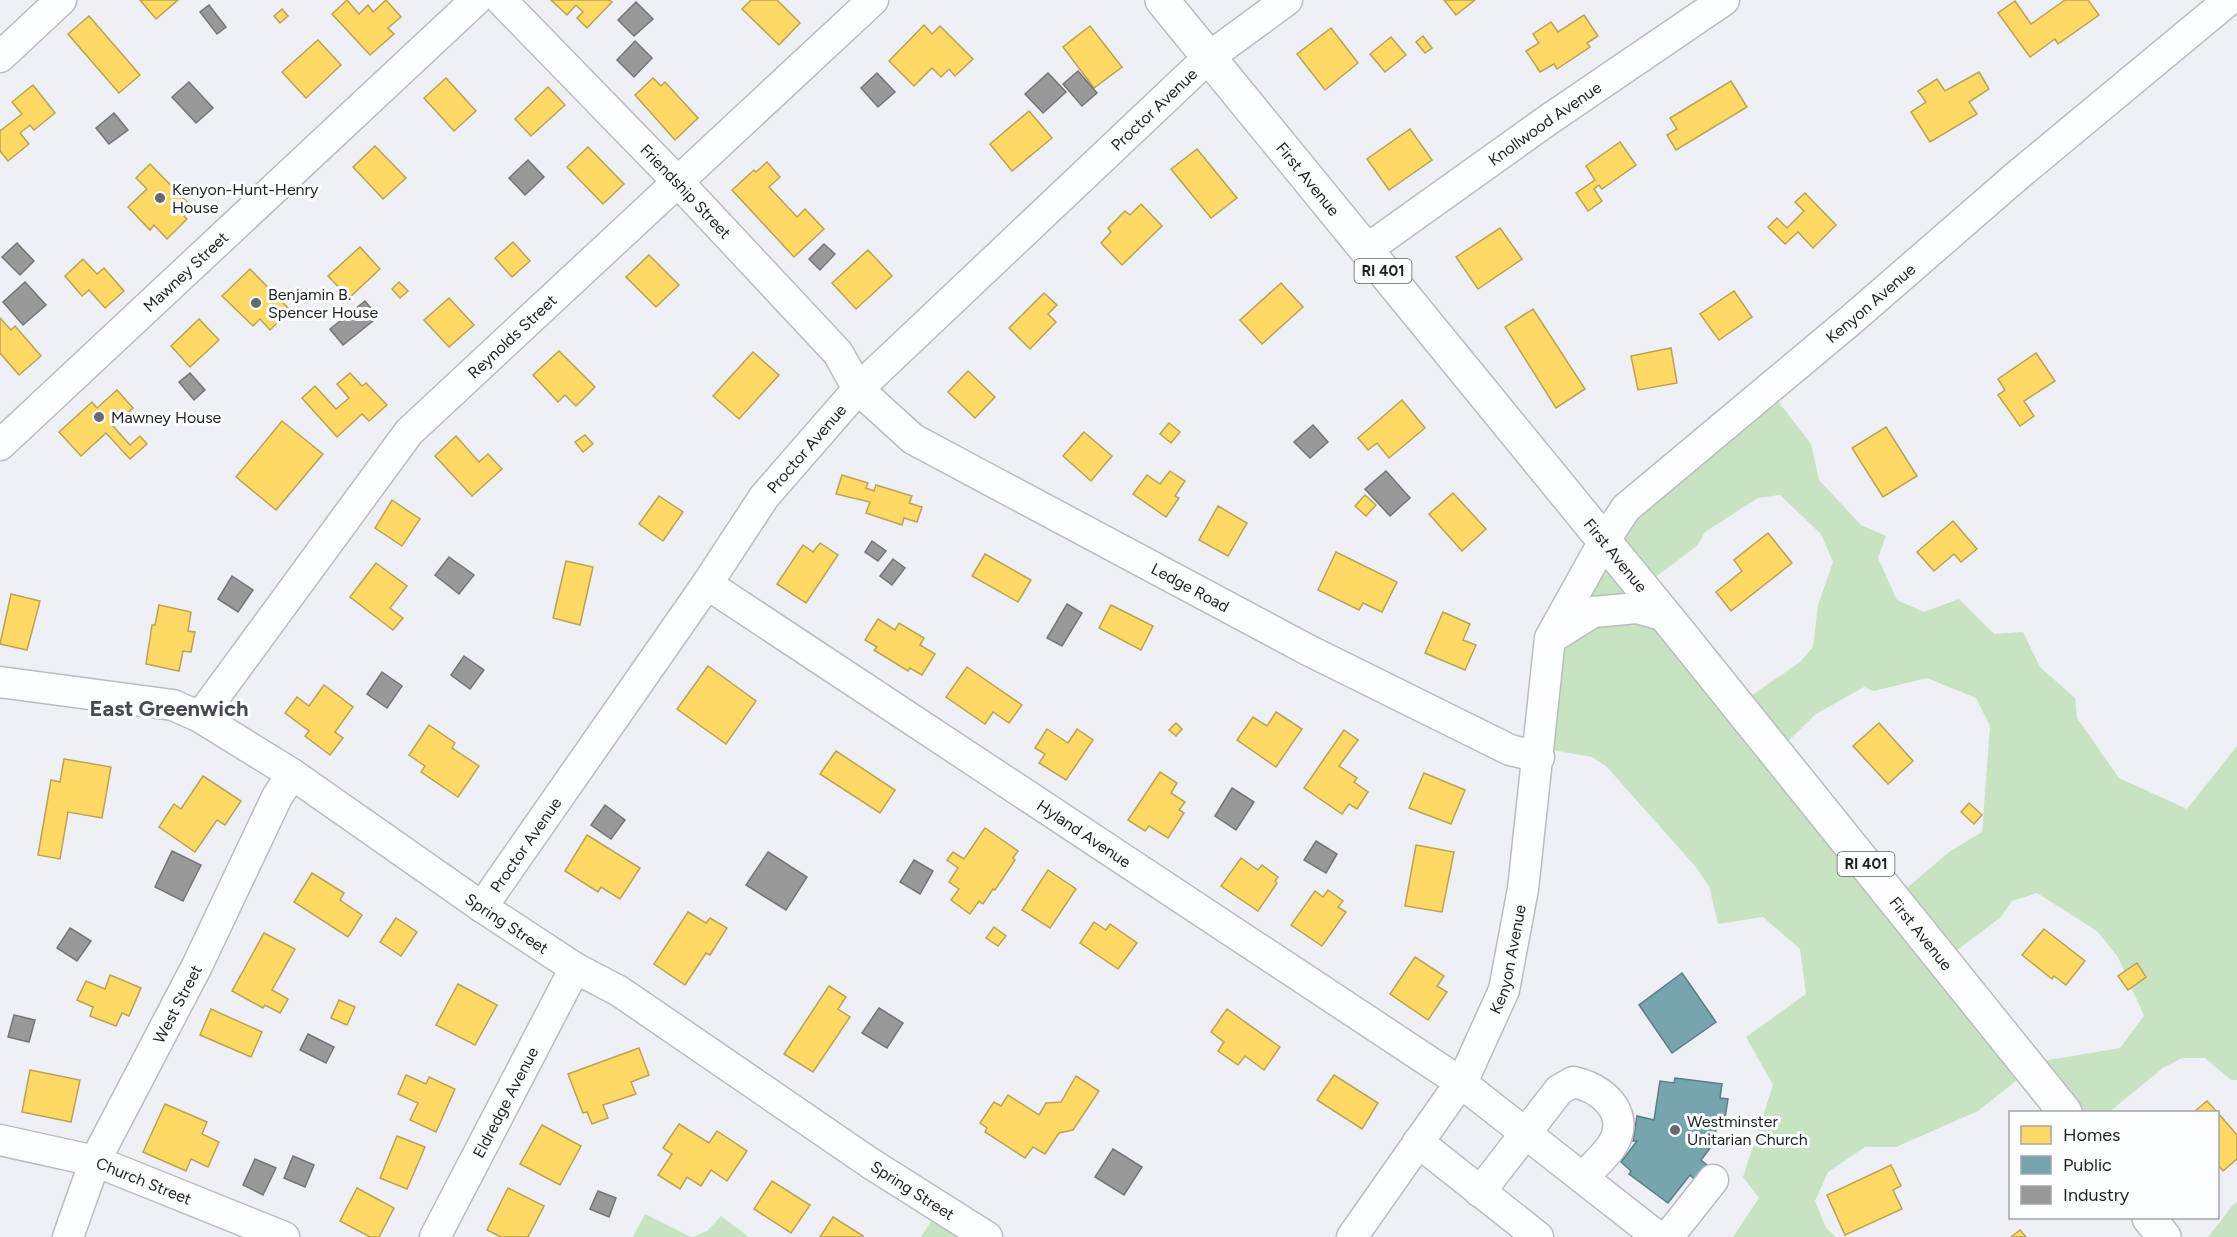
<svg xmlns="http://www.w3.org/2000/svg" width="2237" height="1237" viewBox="0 0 2237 1237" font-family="Figtree,sans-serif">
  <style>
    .green { fill: #c8e3c1; fill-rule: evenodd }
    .homes { fill: #ffd966; stroke: #bca252; stroke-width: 1.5 }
    .public { fill: #76a5af; stroke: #5c7d86; stroke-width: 1.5 }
    .industry { fill: #999; stroke: #747576; stroke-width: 1.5 }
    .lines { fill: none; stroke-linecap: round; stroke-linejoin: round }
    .minor-casing { stroke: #bbbcc1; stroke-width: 33 }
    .major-casing { stroke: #bbbcc1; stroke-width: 36 }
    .minor { stroke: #fcfdfe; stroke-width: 30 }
    .major { stroke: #fcfdfe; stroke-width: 33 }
    .poi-dot { fill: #67696e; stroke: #fcfdff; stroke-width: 2 }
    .labels { text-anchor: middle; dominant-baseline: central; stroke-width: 6; stroke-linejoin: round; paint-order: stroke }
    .shield { fill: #fcfdff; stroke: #616366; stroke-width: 1.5 }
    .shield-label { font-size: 15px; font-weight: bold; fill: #1f2125 }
    .street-label { font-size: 16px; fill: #1f2125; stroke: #fcfdff }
    .poi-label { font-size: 16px; fill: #1f2125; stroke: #fcfdff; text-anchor: start }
    .district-label { font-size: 22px; font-weight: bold; fill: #464b53; stroke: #fcfdff }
  </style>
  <rect width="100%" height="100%" fill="#eef0f6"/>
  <!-- green -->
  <g class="green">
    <path d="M1771 392 1811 444 1819 480 1861 525 1886 536 1878 558 1897 600 1924 612 1959 599 1994 634 2023 632 2040 667 2075 698 2077 718 2119 778 2187 809 2237 746V1080H2231L2205 1058H2182L2163 1068 2109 1112H2066L2026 1073 1978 1111 1896 1147H1865L1828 1172 1815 1201 1826 1228 1836 1237H1733L1759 1198 1743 1177 1773 1085 1746 1037 1806 994 1800 949 1763 917 1718 924 1709 886 1695 866 1606 766 1592 757 1541 748 1561 632 1609 537ZM1780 495 1821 534 1833 562 1818 605 1813 647 1800 662 1739 704 1645 585 1697 546 1705 532 1758 498ZM1927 678 1976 698 1990 726 1982 832 1949 852 1894 899 1781 748 1816 714 1864 687 1874 691ZM2037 893 2097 931 2118 957 2144 1016 2120 1048 2025 1064 1944 960 2001 917 2012 901Z"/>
    <polygon points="2237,1202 2237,1237 2208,1237 2233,1205"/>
    <polygon points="938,1210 989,1237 921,1237"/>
    <polygon points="645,1214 691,1237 633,1237"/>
    <polygon points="721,1216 749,1237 693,1237 707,1231"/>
  </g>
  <!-- homes -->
  <g class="homes">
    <polygon points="140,0 178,0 156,19"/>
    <polygon points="347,0 359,14 368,5 373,12 386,0 401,17 388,28 394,34 370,55 332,14"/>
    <polygon points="551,0 609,0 612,2 587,28 577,18 583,12 576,5 567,15"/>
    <polygon points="751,0 777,0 800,23 779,45 742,9"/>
    <polygon points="1444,0 1475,0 1456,15"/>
    <polygon points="2065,0 2088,0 2099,15 2058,44 2055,39 2030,57 1998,13 2015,1 2031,24"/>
    <polygon points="282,9 288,16 280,23 274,16"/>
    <polygon points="1584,15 1598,36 1587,43 1590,47 1557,69 1554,64 1540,72 1526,51 1539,43 1533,34 1551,22 1558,32"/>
    <polygon points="89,16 140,75 119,93 68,34"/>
    <polygon points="924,25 932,34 940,26 973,59 955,76 949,69 941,77 932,68 914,86 889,61"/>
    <polygon points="1090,26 1122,67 1094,88 1063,47"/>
    <polygon points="1331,28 1358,63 1325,90 1297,54"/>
    <polygon points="1423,36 1432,48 1425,53 1416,42"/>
    <polygon points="1391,37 1406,55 1385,72 1370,54"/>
    <polygon points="318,40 341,65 306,98 282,72"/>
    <polygon points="1979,72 1989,89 1969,102 1977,114 1930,142 1911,112 1926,102 1918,91 1937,79 1945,91"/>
    <polygon points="446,78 476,111 454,131 424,98"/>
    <polygon points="653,78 661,86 665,82 698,118 675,140 635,95"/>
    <polygon points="1731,81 1747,107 1676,150 1667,135 1677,129 1670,118"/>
    <polygon points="33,85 55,113 34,130 30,125 20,133 29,144 8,161 0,151 0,131 22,114 12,102"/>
    <polygon points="548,87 565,105 531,136 515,119"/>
    <polygon points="1029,111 1052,138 1012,171 990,144"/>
    <polygon points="1410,129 1432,160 1389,190 1367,159"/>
    <polygon points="1620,142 1636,165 1602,189 1599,185 1594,189 1602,201 1588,211 1576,193 1595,180 1586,166"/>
    <polygon points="375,146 406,178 383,199 353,167"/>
    <polygon points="588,147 624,184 603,204 567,167"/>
    <polygon points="1197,149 1237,198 1211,218 1171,169"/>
    <polygon points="767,162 780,177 769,187 797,217 805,209 824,229 794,257 732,190 754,170 756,172"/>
    <polygon points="150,164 193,208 184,216 187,219 167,239 154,225 150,230 128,207 147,189 136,178"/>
    <polygon points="1805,193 1836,225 1813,248 1798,232 1785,244 1768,227 1777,218 1787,228 1804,211 1795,202"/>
    <polygon points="1141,204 1162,226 1122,265 1101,243 1111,232 1108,228 1125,211 1130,215"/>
    <polygon points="1500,228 1522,259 1478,289 1456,257"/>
    <polygon points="513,242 530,261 512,277 495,258"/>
    <polygon points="360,247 380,269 349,298 328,276"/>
    <polygon points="868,250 892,276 856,309 832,283"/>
    <polygon points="649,255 679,285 656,307 626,277"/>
    <polygon points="83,259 97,274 104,268 124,291 105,308 89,290 82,296 65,276"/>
    <polygon points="250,269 290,310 270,330 260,319 253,326 222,296"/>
    <polygon points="399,282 408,291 400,298 392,289"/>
    <polygon points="1281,283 1303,307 1262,344 1240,320"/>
    <polygon points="1734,291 1752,317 1719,340 1700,314"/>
    <polygon points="1044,293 1057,305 1048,314 1056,322 1030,349 1009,328"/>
    <polygon points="449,298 474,325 449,347 424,320"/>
    <polygon points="1533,309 1585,389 1556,408 1505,327"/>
    <polygon points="0,318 11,330 15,326 41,356 19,375 0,353"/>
    <polygon points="199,319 219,340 190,367 171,346"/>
    <polygon points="1671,348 1677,383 1638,390 1631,356"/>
    <polygon points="559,351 595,387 576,406 565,395 558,402 533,375"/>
    <polygon points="753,352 779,375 739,419 713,396"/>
    <polygon points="2036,353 2055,381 2024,401 2034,416 2020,426 1998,395 2005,390 1998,379"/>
    <polygon points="968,371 995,397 975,418 948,392"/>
    <polygon points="350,373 362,386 366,383 387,405 369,421 362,414 337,437 302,398 315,386 336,409 349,398 337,384"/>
    <polygon points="117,390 133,408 113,426 130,445 140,436 147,444 130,459 106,433 81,456 59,432 92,402 97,408"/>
    <polygon points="1402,400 1425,428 1389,458 1377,443 1368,450 1358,438"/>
    <polygon points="282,421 323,454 276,510 236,477"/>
    <polygon points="1169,423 1180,432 1171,443 1160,434"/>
    <polygon points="1886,427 1917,476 1883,497 1852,448"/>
    <polygon points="1084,432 1112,456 1091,481 1063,456"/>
    <polygon points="585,435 593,444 583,452 575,442"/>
    <polygon points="456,436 479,462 488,454 502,469 472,496 435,456"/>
    <polygon points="1170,471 1185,481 1175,496 1179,498 1166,517 1133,494 1147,475 1160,484"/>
    <polygon points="842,475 868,483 866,488 874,491 876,485 912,496 909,503 922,507 917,522 904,518 902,525 866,513 870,502 836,494"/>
    <polygon points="1453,493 1486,529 1462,551 1429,514"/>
    <polygon points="1365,495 1376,505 1366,516 1355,506"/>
    <polygon points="659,496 683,512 663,541 639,524"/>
    <polygon points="392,500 420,519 402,546 375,528"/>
    <polygon points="1218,506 1247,523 1228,556 1199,540"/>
    <polygon points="1953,521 1977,549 1961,562 1954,554 1934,571 1917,552"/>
    <polygon points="1768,533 1792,563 1731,611 1716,592 1742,571 1734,560"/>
    <polygon points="820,543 838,555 806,603 777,584 803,545 813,552"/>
    <polygon points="1336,552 1397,582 1382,612 1363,603 1359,610 1318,590"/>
    <polygon points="985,554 1031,580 1018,602 972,576"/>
    <polygon points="566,561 593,567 580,625 553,618"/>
    <polygon points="376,563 407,586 390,608 403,618 393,630 350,597"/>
    <polygon points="11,594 40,601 27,650 0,644"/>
    <polygon points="159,605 191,612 188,631 195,632 191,652 183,651 179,671 146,664 152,625 155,625"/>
    <polygon points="1111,605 1153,626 1141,650 1099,628"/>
    <polygon points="1443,612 1470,624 1463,640 1476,645 1465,670 1425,653"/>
    <polygon points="878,619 895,630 899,623 924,638 920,645 935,654 922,675 910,668 908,671 874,650 877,647 865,640"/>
    <polygon points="708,666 756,701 726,744 677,709"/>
    <polygon points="967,667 1022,705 1009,723 993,712 985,724 946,697"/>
    <polygon points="324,685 353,707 335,732 343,738 330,755 305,736 309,731 285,713 297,697 309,706"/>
    <polygon points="1276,712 1302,729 1276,767 1237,740 1253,717 1267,726"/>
    <polygon points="1176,723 1182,729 1176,736 1169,730"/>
    <polygon points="1879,723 1913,761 1888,784 1853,746"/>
    <polygon points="429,725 455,743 452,748 479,766 458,797 421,772 425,766 409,755"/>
    <polygon points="1047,729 1068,743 1077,729 1093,740 1066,780 1039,763 1045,754 1035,748"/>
    <polygon points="1344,730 1358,740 1339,766 1357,778 1354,782 1368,792 1357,809 1349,804 1342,814 1304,788"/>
    <polygon points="836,751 895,790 880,813 820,774"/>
    <polygon points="64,759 111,767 102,818 68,812 60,859 38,855 51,780 60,782"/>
    <polygon points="1160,772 1177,783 1171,793 1185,802 1179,810 1184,813 1168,838 1149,826 1145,831 1128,820"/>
    <polygon points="1424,773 1465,790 1451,824 1409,808"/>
    <polygon points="203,776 241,801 225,825 217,820 195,852 159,827 174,804 181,809"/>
    <polygon points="1969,803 1982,815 1974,824 1961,812"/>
    <polygon points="985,828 1018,851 1013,858 1015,860 995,890 993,889 983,904 979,901 970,914 951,900 959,889 949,882 958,868 947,860 953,852 964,859"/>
    <polygon points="587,835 640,868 620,899 601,887 598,892 565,871"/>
    <polygon points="1416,845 1454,852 1442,912 1405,906"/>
    <polygon points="1241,858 1258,870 1262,865 1278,877 1275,881 1277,883 1258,911 1221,886"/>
    <polygon points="1048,870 1076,889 1050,928 1022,910"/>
    <polygon points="312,873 344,893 340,900 362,915 348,937 294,902"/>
    <polygon points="1328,890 1343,901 1338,907 1346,912 1322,946 1291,925 1315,891 1323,897"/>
    <polygon points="688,912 706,923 710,918 727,928 710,955 706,953 685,985 654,964"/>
    <polygon points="396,918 417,932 401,956 380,942"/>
    <polygon points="1094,922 1106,930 1110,924 1137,943 1118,969 1080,943"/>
    <polygon points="994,927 1006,936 998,946 986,938"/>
    <polygon points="2044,929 2085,961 2066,985 2054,976 2052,979 2022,955"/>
    <polygon points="264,933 295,949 272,990 288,999 280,1013 265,1005 263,1008 232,991"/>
    <polygon points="1415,957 1444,976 1437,986 1447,992 1428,1020 1390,994"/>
    <polygon points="2137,963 2146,977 2128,990 2118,976"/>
    <polygon points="110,975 141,988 129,1016 122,1013 116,1026 90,1016 93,1007 77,1000 86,981 105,989"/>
    <polygon points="458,984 497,1005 475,1045 436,1025"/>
    <polygon points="829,986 846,997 838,1009 850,1017 813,1072 784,1054"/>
    <polygon points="339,1000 355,1007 347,1025 331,1018"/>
    <polygon points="211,1009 262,1032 251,1057 200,1035"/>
    <polygon points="1227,1009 1280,1047 1264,1070 1245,1056 1238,1065 1218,1051 1224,1042 1211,1032"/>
    <polygon points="639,1048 649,1075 631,1082 636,1094 603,1105 608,1118 592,1124 587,1112 583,1113 568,1074"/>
    <polygon points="30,1070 80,1080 71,1122 22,1112"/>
    <polygon points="406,1075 426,1084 429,1077 455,1089 436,1132 410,1120 418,1103 398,1094"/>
    <polygon points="1334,1075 1378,1103 1362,1129 1317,1100"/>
    <polygon points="1076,1076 1099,1091 1073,1130 1059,1133 1045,1154 1033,1147 1025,1158 985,1132 987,1128 980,1123 994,1102 1001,1106 1008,1095 1039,1115 1046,1103 1061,1102"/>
    <polygon points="2207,1101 2217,1112 2194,1112"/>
    <polygon points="165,1104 207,1122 202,1134 219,1142 208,1167 191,1159 186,1171 143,1152"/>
    <polygon points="2218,1113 2237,1135 2237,1159 2223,1171 2218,1165"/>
    <polygon points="679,1124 709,1143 717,1131 747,1151 727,1181 711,1170 701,1186 687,1177 680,1189 658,1175 672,1154 663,1148"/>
    <polygon points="542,1125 581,1146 560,1185 520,1164"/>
    <polygon points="397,1136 425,1147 407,1189 380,1178"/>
    <polygon points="1891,1165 1901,1186 1893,1190 1902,1209 1845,1235 1827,1195"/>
    <polygon points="772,1181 810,1205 791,1233 754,1209"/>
    <polygon points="357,1188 394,1208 379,1237 370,1237 340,1221"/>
    <polygon points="508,1188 544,1206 528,1237 501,1237 487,1230"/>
    <polygon points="833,1217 863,1236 862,1237 820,1237"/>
    <polygon points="2020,1230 2026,1237 2011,1237"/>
  </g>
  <!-- public -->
  <g class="public">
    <polygon points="1682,973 1716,1022 1672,1053 1639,1005"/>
    <polygon points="1675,1078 1722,1084 1720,1098 1728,1099 1725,1118 1718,1117 1714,1143 1701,1160 1707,1165 1695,1180 1690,1175 1668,1203 1629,1174 1631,1171 1621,1162 1637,1141 1633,1141 1637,1116 1654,1120 1660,1081 1674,1083"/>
  </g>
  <!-- industry -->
  <g class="industry">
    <polygon points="636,2 653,19 634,36 618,20"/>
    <polygon points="209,5 226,27 217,34 200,12"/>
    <polygon points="635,41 652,58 634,77 617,60"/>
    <polygon points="1078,71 1097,93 1082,106 1063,84"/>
    <polygon points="877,73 895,92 878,107 861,88"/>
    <polygon points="1048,73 1066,92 1043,113 1025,94"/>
    <polygon points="189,82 213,108 196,123 172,97"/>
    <polygon points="114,113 128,130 109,144 96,128"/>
    <polygon points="528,160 544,177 525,195 509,178"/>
    <polygon points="17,243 34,261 20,275 2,257"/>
    <polygon points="824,244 835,254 820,270 809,259"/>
    <polygon points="25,282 46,305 23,325 3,302"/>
    <polygon points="365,301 378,317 343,345 330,329"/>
    <polygon points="190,373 205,390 194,400 179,382"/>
    <polygon points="1313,425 1328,442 1310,458 1294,442"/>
    <polygon points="1386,471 1410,498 1390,516 1365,489"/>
    <polygon points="872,541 886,551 878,561 865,552"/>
    <polygon points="449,557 474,575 459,594 435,575"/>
    <polygon points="893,559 905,568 892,585 880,576"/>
    <polygon points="232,576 253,590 238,612 218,599"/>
    <polygon points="1067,604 1082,613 1062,646 1047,638"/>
    <polygon points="464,656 484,670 470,689 451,675"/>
    <polygon points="382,672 402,686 387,708 367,694"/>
    <polygon points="1232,788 1254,802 1236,830 1215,816"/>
    <polygon points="605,805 625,820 611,839 591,825"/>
    <polygon points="1316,841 1337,854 1326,873 1304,860"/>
    <polygon points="172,851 201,865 183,901 155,887"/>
    <polygon points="768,852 807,877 786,910 746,885"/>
    <polygon points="914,860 933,871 920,894 900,882"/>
    <polygon points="70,928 91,941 77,961 57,948"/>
    <polygon points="879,1008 903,1023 887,1048 862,1033"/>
    <polygon points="14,1015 35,1020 29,1042 8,1037"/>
    <polygon points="308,1034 334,1047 326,1063 300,1050"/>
    <polygon points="1113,1149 1142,1167 1124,1195 1095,1177"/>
    <polygon points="293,1156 314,1165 305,1187 284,1178"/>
    <polygon points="255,1159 276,1168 263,1195 243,1185"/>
    <polygon points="598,1191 616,1198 609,1217 590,1209"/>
  </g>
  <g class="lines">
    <defs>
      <g id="minor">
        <path id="s1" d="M501 0 678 182 838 353 858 389 913 439 1308 650 1510 750 1539 757"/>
        <polyline points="0,57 61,0"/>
        <path id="s2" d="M1366 250 1548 120 1724 0"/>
        <path id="s3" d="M0 445 476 0"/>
        <path id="s4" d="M707 584 1460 1082 1658 1237"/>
        <polyline points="1553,637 1593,612 1637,608 1666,616"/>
        <path id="s5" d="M0 682 173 705 200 717 292 774 482 907 575 968 619 991 870 1163 987 1237"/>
        <path id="s6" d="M200 717 409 432 873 0"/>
        <path id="s7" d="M482 907 707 584 764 497 858 389 1209 57 1287 0"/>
        <path id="s8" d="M0 1140 95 1161 284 1237"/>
        <polyline points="1418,1142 1538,1237"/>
        <path d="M1480 1192 1559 1090 1573 1082C1600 1087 1630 1111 1614 1142 1607 1155 1592 1167 1583 1178"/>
        <path id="s9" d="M68 1237 95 1161 197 966 277 797 292 774"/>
        <path id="s10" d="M435 1237 575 968"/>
        <path id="s11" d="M1352 1237 1465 1076 1504 990 1523 889 1550 638 1604 541 1626 508 1851 320 2018 175 2229 0"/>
        <polyline points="1668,1237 1713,1180"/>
      </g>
      <g id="major">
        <path id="s12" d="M1162 0 1677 630 2065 1112"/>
        <polyline points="2149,1218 2164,1237"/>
      </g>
    </defs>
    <!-- minor casing -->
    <use href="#minor" class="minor-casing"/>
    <!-- major casing -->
    <use href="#major" class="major-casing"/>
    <!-- minor -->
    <use href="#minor" class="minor"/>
    <!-- major -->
    <use href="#major" class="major"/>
  </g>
  <!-- markers -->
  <g class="poi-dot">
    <circle cx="160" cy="198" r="6"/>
    <circle cx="256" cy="303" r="6"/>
    <circle cx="99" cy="417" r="6"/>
    <circle cx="1675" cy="1130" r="6"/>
  </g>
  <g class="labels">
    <!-- shield labels -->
    <g class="shield">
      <rect x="1354.5" y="259" width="57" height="24" rx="4.5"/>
      <rect x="1837.5" y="852" width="57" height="24" rx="4.5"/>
    </g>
    <g class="shield-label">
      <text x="1383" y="271">RI 401</text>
      <text x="1866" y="864">RI 401</text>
    </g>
    <!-- street labels -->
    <g class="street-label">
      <text stroke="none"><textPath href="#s7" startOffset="1048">Proctor Avenue</textPath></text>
      <text stroke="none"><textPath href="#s2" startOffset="219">Knollwood Avenue</textPath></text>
      <text stroke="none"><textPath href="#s12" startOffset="231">First Avenue</textPath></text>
      <text stroke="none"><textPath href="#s1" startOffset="266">Friendship Street</textPath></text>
      <text stroke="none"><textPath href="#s3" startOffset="254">Mawney Street</textPath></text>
      <text stroke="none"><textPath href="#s11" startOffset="1116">Kenyon Avenue</textPath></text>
      <text stroke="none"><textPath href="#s6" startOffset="494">Reynolds Street</textPath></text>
      <text stroke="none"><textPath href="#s7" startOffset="562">Proctor Avenue</textPath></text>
      <text stroke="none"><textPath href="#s12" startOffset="717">First Avenue</textPath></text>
      <text stroke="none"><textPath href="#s1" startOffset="918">Ledge Road</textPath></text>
      <text stroke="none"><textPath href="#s4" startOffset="452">Hyland Avenue</textPath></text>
      <text stroke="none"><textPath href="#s7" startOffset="76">Proctor Avenue</textPath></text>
      <text stroke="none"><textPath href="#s5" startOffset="574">Spring Street</textPath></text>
      <text stroke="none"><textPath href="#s12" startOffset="1203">First Avenue</textPath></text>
      <text stroke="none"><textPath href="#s11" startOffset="322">Kenyon Avenue</textPath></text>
      <text stroke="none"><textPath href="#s9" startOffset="258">West Street</textPath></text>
      <text stroke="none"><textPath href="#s10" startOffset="152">Eldredge Avenue</textPath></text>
      <text stroke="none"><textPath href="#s8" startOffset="150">Church Street</textPath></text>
      <text stroke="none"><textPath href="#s5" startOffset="1060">Spring Street</textPath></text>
    </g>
    <!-- poi labels -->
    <g class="poi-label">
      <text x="172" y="189">Kenyon-Hunt-Henry<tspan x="172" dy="18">House</tspan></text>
      <text x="268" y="294">Benjamin B.<tspan x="268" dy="18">Spencer House</tspan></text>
      <text x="111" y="417">Mawney House</text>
      <text x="1687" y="1121">Westminster<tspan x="1687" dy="18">Unitarian Church</tspan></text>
    </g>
    <!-- district labels -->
    <g class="district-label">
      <text x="169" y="708">East Greenwich</text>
    </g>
  </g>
  <!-- legend -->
  <rect x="2009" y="1111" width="210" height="108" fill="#fcfdff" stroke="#a4a5a8" stroke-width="1.5"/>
  <rect x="2021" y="1126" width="30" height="18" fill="#ffd966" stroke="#a4a5a8" stroke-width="1.5"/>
  <text x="2063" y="1141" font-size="18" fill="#1f2125">Homes</text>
  <rect x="2021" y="1156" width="30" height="18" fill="#76a5af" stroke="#a4a5a8" stroke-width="1.5"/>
  <text x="2063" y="1171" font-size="18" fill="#1f2125">Public</text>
  <rect x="2021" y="1186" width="30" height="18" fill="#999999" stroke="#a4a5a8" stroke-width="1.5"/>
  <text x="2063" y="1201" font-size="18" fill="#1f2125">Industry</text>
</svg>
